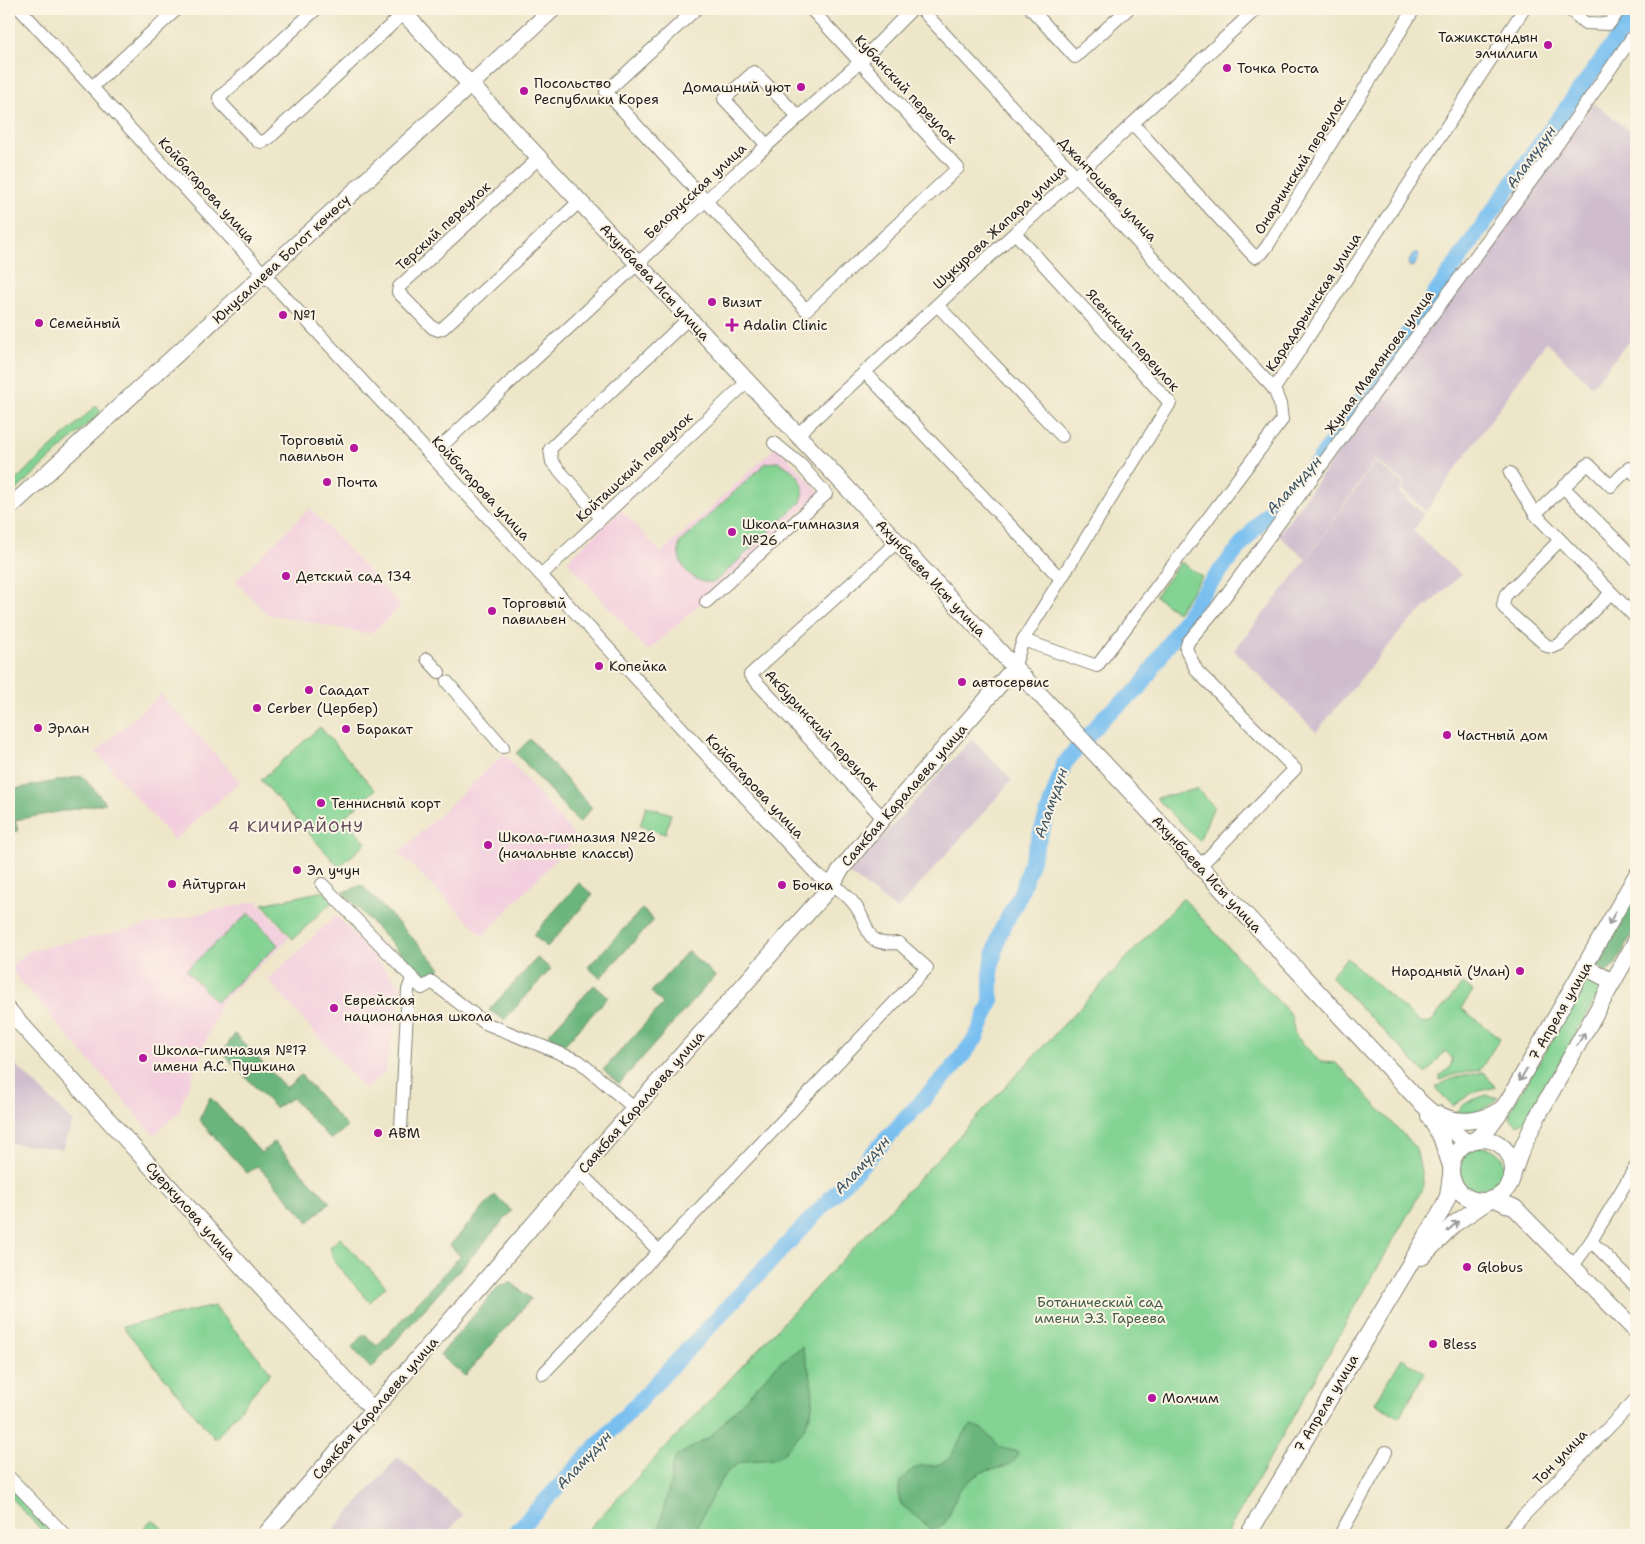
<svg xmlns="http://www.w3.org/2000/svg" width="1645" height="1544" viewBox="0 0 1645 1544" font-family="'Shantell Sans',sans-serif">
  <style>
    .built { fill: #f3cfde }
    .industrial { fill: #cfbdce }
    .green { fill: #83d393; stroke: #507858 }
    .forest { fill: #6ab57d; stroke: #43684c }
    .water { fill: #78bff0; stroke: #4a6e86 }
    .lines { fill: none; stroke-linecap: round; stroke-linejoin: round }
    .river { stroke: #78bff0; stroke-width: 16 }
    .minor-casing { stroke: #848172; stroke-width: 14 }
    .major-casing { stroke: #848172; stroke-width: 18 }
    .minor { stroke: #fff; stroke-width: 12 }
    .major { stroke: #fff; stroke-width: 16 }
    .oneway { stroke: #999 }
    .poi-dot { fill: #b5179e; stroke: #fcf5e5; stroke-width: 2 }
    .labels { text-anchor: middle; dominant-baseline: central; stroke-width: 4; stroke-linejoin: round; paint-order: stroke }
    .poi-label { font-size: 14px; fill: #1c1c1c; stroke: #fcf5e5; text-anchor: start }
    .street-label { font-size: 14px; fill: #1c1c1c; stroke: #fcf5e5 }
    .park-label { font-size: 14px; fill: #405c46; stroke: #fcf5e5 }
    .water-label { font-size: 15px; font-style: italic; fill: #3c5566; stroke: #fcf5e5 }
    .quarter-label { font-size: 16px; letter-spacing: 1px; fill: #624d5c; stroke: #fcf5e5 }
  </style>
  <rect width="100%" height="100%" fill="#fcf5e5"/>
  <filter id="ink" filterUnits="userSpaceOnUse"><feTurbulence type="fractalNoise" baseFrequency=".02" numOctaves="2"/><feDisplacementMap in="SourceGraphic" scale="10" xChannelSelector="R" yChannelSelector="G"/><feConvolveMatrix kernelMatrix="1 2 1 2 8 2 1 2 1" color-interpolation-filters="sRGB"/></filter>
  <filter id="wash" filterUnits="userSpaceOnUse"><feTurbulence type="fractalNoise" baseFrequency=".0096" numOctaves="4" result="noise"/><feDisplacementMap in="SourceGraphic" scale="20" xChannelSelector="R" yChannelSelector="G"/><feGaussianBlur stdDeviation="1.12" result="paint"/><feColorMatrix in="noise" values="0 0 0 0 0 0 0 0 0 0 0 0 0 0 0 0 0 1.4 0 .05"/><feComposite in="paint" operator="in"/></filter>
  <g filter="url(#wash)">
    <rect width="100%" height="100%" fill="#ede6c9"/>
    <!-- built -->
    <g class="built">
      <polygon points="777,446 821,494 648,651 567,561 621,510 661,553"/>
      <polygon points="310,508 401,606 370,634 267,614 236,581"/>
      <polygon points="161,694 240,782 174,840 96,752"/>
      <polygon points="504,754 576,838 483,936 399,853"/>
      <polygon points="257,901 290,937 221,1002 178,1113 154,1135 9,968 29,951"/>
      <polygon points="336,915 402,988 385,1072 365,1089 268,980"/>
    </g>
    <!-- industrial -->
    <g class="industrial">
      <polygon points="1594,103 1636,136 1636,333 1592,386 1546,342 1426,511 1402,490 1405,482 1375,460 1306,559 1278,535"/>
      <polygon points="1375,462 1403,483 1399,493 1424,514 1413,531 1461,575 1404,627 1316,732 1234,650 1298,571"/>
      <polygon points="972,739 1012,780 897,910 849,873"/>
      <polygon points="9,1058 73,1122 62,1149 9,1143"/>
      <polygon points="398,1457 463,1515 445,1535 329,1535"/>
    </g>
    <!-- green -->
    <g class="green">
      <polygon points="96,406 101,412 9,497 9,486"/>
      <path d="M778 462C795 470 809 482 801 502L716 581C695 588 673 563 680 542L766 463Z"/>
      <polygon points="1181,562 1202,577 1177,612 1155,596"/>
      <polygon points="320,727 375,790 344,817 366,843 339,867 261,780"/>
      <polygon points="1197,789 1214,806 1199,841 1156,798"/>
      <polygon points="646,806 671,814 665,834 640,826"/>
      <polygon points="324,891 333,901 293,939 263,904"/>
      <polygon points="1183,898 1291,1015 1295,1035 1320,1062 1336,1063 1416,1148 1424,1186 1226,1535 583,1535"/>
      <polygon points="249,913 278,945 216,1002 186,970"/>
      <path d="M1347 958 1420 1023 1431 1022 1463 983 1473 991 1461 1008 1500 1038 1480 1070 1452 1075 1440 1080V1075C1448 1071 1452 1067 1452 1058L1445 1051 1426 1074 1330 976Z"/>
      <polygon points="1589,978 1599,981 1602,987 1528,1120 1517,1125 1510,1118 1510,1111"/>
      <polygon points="1484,1072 1495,1087 1472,1093 1453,1106 1435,1087 1453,1078"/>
      <path d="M1487 1095 1498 1098C1488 1111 1469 1114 1454 1115 1461 1103 1474 1099 1487 1095Z"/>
      <circle cx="1482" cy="1170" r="23"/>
      <polygon points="340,1238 386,1286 370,1302 335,1263 330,1247"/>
      <polygon points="214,1306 271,1372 215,1439 123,1327"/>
      <polygon points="1402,1358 1425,1373 1399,1417 1375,1403"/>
      <polygon points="9,1484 58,1535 46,1535 9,1496"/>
      <polygon points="152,1519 166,1532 163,1535 152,1535 144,1528"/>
    </g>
    <!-- forest -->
    <g class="forest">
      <polygon points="530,739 592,808 579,823 516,753"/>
      <polygon points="82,776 106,803 15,820 18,831 9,832 9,809 12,808 9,790"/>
      <polygon points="579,883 593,895 547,947 533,935"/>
      <polygon points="362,885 441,968 427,982 343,892"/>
      <polygon points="1636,888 1636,927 1615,965 1607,972 1596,966 1597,959"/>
      <polygon points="642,909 654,920 600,978 588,967"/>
      <polygon points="688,951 715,976 619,1084 603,1070 663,1004 651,992"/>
      <polygon points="537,958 551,969 504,1020 489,1010"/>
      <polygon points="594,985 608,997 564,1045 548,1035"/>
      <polygon points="235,1034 286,1088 301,1075 347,1127 331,1140 292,1098 275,1108 222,1052"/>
      <polygon points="210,1097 261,1153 274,1142 330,1202 309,1222 258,1166 247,1173 199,1120"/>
      <polygon points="495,1195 512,1211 371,1369 352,1347 364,1334 377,1346 460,1256 450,1245"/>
      <polygon points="512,1283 531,1299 465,1376 440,1355 500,1285"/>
      <path d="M802 1347C813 1382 822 1409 795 1440 790 1445 785 1454 779 1457 765 1463 747 1457 734 1466 721 1474 701 1520 693 1535H657L671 1480 672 1467 677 1456 710 1437 779 1363Z"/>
      <path d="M972 1425 983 1429 1001 1448 1018 1452C1016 1470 993 1467 980 1473 975 1476 968 1481 964 1485 949 1499 953 1528 932 1530L903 1506 898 1495 900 1482 909 1472 919 1466 937 1465 948 1460 967 1429Z"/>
    </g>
    <!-- water -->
    <polygon class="water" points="1414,253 1418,253 1419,257 1414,266 1410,267 1408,263"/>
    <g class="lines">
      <!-- river -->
      <polyline class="river" points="513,1535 952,1069 976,1038 991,1002 991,967 1000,933 1020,895 1064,764 1105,716 1139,689 1199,597 1264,517 1318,462 1531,156 1636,13"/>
    </g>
  </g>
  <g filter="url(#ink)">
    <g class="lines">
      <defs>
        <g id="minor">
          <path d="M20 9 816 874C830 882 848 894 857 908 872 932 864 946 899 943L927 968 543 1374"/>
          <polyline points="316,9 219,98 222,104 257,141 262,142 268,139 404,13"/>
          <polyline points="696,9 606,92 806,310 958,168 811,9"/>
          <polyline points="921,9 1274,389"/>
          <polyline points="1031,9 1075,57 1128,9"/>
          <polyline points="1569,9 1585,23 1609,24 1620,9"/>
          <polyline points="92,87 177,9"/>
          <polyline points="1133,124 1250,252 1255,257 1262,253 1268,245 1414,9"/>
          <polyline points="767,145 724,99 754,72 799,117"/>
          <polyline points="539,158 399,287 398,292 433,328 438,330 443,328 580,201"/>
          <polyline points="1015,233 1170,403 1023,640"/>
          <polyline points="937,305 1062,436"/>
          <polyline points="865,372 1060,578"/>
          <polyline points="797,435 1256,9"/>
          <polyline points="431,456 705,201 860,62 912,9"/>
          <polyline points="1510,473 1535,514 1636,618"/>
          <polyline points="1563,487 1636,560"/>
          <polyline points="1535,514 1588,464 1611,486 1629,468 1636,475"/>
          <polyline points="601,518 552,462 550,449 689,318"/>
          <polyline points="1560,540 1505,596 1503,606 1507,611 1547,646 1553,647 1560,644 1611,593"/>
          <polyline points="541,575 747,382"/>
          <polyline points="706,602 826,494 801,465 774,443"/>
          <polyline points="427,659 439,672"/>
          <polyline points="1014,668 1023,640 1097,666 1282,420 1280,404 1274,389 1524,9"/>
          <polyline points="447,682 503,747"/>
          <polyline points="883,818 750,675 897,542"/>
          <polyline points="1200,866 1295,769 1197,671 1186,649 1188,642 1215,610 1545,162 1636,32"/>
          <polyline points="322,884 422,988 432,982 485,1023 579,1061 634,1108"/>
          <polyline points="401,1129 408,990 412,979"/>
          <polyline points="579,1172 659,1251"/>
          <polyline points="1591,1241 1636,1286"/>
          <polyline points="1573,1266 1591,1241 1636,1166"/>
          <polyline points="9,1477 65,1535"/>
          <polyline points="1340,1535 1386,1452"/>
          <polyline points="1505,1535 1636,1399"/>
        </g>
        <g id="major">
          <polyline points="400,9 1340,1016 1421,1103 1467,1143"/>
          <polyline points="9,508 553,9"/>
          <polyline points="1585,967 1613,982"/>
          <polyline points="9,1011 373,1410"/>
          <path d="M1438 1114C1458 1125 1482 1122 1500 1110"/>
          <polyline points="1429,1116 1441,1137 1451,1166"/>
          <circle cx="1482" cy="1170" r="31"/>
          <polyline points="1475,1140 1489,1127 1508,1101 1636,876"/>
          <polyline points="1512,1176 1520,1153 1536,1119 1636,941"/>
          <polyline points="1495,1199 1515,1208 1636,1331"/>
          <polyline points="1422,1257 1454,1224 1488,1201"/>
          <polyline points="265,1535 590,1159 833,884 839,872 883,818 1014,668"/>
          <polyline points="1248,1535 1441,1212 1448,1196 1451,1175"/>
        </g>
      </defs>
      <!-- minor casing -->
      <use href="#minor" class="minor-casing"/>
      <!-- major casing -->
      <use href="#major" class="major-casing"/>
      <!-- minor -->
      <use href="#minor" class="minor"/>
      <!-- major -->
      <use href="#major" class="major"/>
    </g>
    <!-- one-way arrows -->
    <defs><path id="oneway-shaft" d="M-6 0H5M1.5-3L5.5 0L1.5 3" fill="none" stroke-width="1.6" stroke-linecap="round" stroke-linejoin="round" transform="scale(1.25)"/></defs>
    <g class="oneway">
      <use href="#oneway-shaft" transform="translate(1612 918) rotate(119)"/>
      <use href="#oneway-shaft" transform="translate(1581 1039) rotate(-61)"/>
      <use href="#oneway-shaft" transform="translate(1523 1075) rotate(120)"/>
      <use href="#oneway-shaft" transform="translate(1453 1226) rotate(-42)"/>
    </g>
  </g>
  <!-- markers -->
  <g class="poi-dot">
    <circle cx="1548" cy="45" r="5"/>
    <circle cx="1227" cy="68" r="5"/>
    <circle cx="801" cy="87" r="5"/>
    <circle cx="524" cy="91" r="5"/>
    <circle cx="712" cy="302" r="5"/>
    <circle cx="283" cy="315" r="5"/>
    <circle cx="39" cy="323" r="5"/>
    <path d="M729.5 317.5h5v5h5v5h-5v5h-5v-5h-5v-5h5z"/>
    <circle cx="354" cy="448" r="5"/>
    <circle cx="327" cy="482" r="5"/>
    <circle cx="732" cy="532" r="5"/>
    <circle cx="286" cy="576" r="5"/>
    <circle cx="492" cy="611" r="5"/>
    <circle cx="599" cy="666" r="5"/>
    <circle cx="962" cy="682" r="5"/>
    <circle cx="309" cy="690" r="5"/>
    <circle cx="257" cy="708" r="5"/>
    <circle cx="38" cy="728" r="5"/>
    <circle cx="346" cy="729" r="5"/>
    <circle cx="1447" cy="735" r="5"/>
    <circle cx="321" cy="803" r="5"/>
    <circle cx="488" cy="845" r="5"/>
    <circle cx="297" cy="870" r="5"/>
    <circle cx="172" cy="884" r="5"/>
    <circle cx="782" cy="885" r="5"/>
    <circle cx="1520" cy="971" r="5"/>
    <circle cx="334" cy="1008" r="5"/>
    <circle cx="143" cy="1058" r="5"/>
    <circle cx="378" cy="1133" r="5"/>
    <circle cx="1467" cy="1267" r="5"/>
    <circle cx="1433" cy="1344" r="5"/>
    <circle cx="1152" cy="1398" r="5"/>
  </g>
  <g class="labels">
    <!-- poi labels -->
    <g class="poi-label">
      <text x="1538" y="37" text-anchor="end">Тажикстандын<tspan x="1538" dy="16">элчилиги</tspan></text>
      <text x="1237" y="68">Точка Роста</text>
      <text x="534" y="83">Посольство<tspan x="534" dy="16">Республики Корея</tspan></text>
      <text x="791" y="87" text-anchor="end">Домашний уют</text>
      <text x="722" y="302">Визит</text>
      <text x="293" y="315">№1</text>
      <text x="49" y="323">Семейный</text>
      <text x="743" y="325">Adalin Clinic</text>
      <text x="344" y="440" text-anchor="end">Торговый<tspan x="344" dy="16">павильон</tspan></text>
      <text x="337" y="482">Почта</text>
      <text x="742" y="524">Школа-гимназия<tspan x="742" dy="16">№26</tspan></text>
      <text x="296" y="576">Детский сад 134</text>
      <text x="502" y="603">Торговый<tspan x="502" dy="16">павильен</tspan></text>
      <text x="609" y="666">Копейка</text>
      <text x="972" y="682">автосервис</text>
      <text x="319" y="690">Саадат</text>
      <text x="267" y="708">Cerber (Цербер)</text>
      <text x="48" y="728">Эрлан</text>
      <text x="356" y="729">Баракат</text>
      <text x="1457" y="735">Частный дом</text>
      <text x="331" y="803">Теннисный корт</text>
      <text x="498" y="837">Школа-гимназия №26<tspan x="498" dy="16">(начальные классы)</tspan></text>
      <text x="307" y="870">Эл учун</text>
      <text x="182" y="884">Айтурган</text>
      <text x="792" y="885">Бочка</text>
      <text x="1510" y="971" text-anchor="end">Народный (Улан)</text>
      <text x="344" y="1000">Еврейская<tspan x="344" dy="16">национальная школа</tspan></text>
      <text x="153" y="1050">Школа-гимназия №17<tspan x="153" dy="16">имени А.С. Пушкина</tspan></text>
      <text x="388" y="1133">ABM</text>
      <text x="1477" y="1267">Globus</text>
      <text x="1443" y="1344">Bless</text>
      <text x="1162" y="1398">Молчим</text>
    </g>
    <!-- street labels -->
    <g class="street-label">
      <text transform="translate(906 89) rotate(47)">Кубанский переулок</text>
      <text transform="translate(1300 165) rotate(-58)">Онарчинский переулок</text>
      <text transform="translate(1108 189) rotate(47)">Джантошева улица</text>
      <text transform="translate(207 190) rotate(48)">Койбагарова улица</text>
      <text transform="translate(695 191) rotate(-43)">Белорусская улица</text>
      <text transform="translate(443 226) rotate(-43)">Терский переулок</text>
      <text transform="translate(999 227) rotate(-43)">Шукурова Жапара улица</text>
      <text transform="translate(281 259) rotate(-43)">Юнусалиева Болот көчөсү</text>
      <text transform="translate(655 282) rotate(47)">Ахунбаева Исы улица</text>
      <text transform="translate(1313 302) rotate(-57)">Карадарьинская улица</text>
      <text transform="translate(1133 340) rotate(48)">Ясенский переулок</text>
      <text transform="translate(1379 362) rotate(-54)">Жуная Мавлянова улица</text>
      <text transform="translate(634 467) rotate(-43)">Койташский переулок</text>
      <text transform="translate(481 488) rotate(47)">Койбагарова улица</text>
      <text transform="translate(931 578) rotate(47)">Ахунбаева Исы улица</text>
      <text transform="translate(822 730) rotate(47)">Акбуринский переулок</text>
      <text transform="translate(755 786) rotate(47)">Койбагарова улица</text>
      <text transform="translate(904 795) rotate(-49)">Саякбая Каралаева улица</text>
      <text transform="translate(1207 874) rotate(47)">Ахунбаева Исы улица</text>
      <text transform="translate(1560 1011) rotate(-60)">7 Апреля улица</text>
      <text transform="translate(641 1102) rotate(-49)">Саякбая Каралаева улица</text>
      <text transform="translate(191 1211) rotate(48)">Суеркулова улица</text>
      <text transform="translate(1326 1403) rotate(-59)">7 Апреля улица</text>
      <text transform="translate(375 1408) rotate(-49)">Саякбая Каралаева улица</text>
      <text transform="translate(1560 1457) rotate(-46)">Тон улица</text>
    </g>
    <!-- park labels -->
    <g class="park-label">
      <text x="1100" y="1302">Ботанический сад<tspan x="1100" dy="16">имени Э.З. Гареева</tspan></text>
    </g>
    <!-- water labels -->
    <g class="water-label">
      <text transform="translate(1531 157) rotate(-54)">Аламүдүн</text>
      <text transform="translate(1294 485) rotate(-47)">Аламүдүн</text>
      <text transform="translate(1051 803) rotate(-71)">Аламүдүн</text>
      <text transform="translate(862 1165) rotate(-47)">Аламүдүн</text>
      <text transform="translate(584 1460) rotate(-47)">Аламүдүн</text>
    </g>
    <!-- quarter labels -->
    <g class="quarter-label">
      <text x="296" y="826">4 КИЧИРАЙОНУ</text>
    </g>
  </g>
  <!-- margin -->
  <rect width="1645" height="1544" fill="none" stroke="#fcf5e5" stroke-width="30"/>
</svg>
